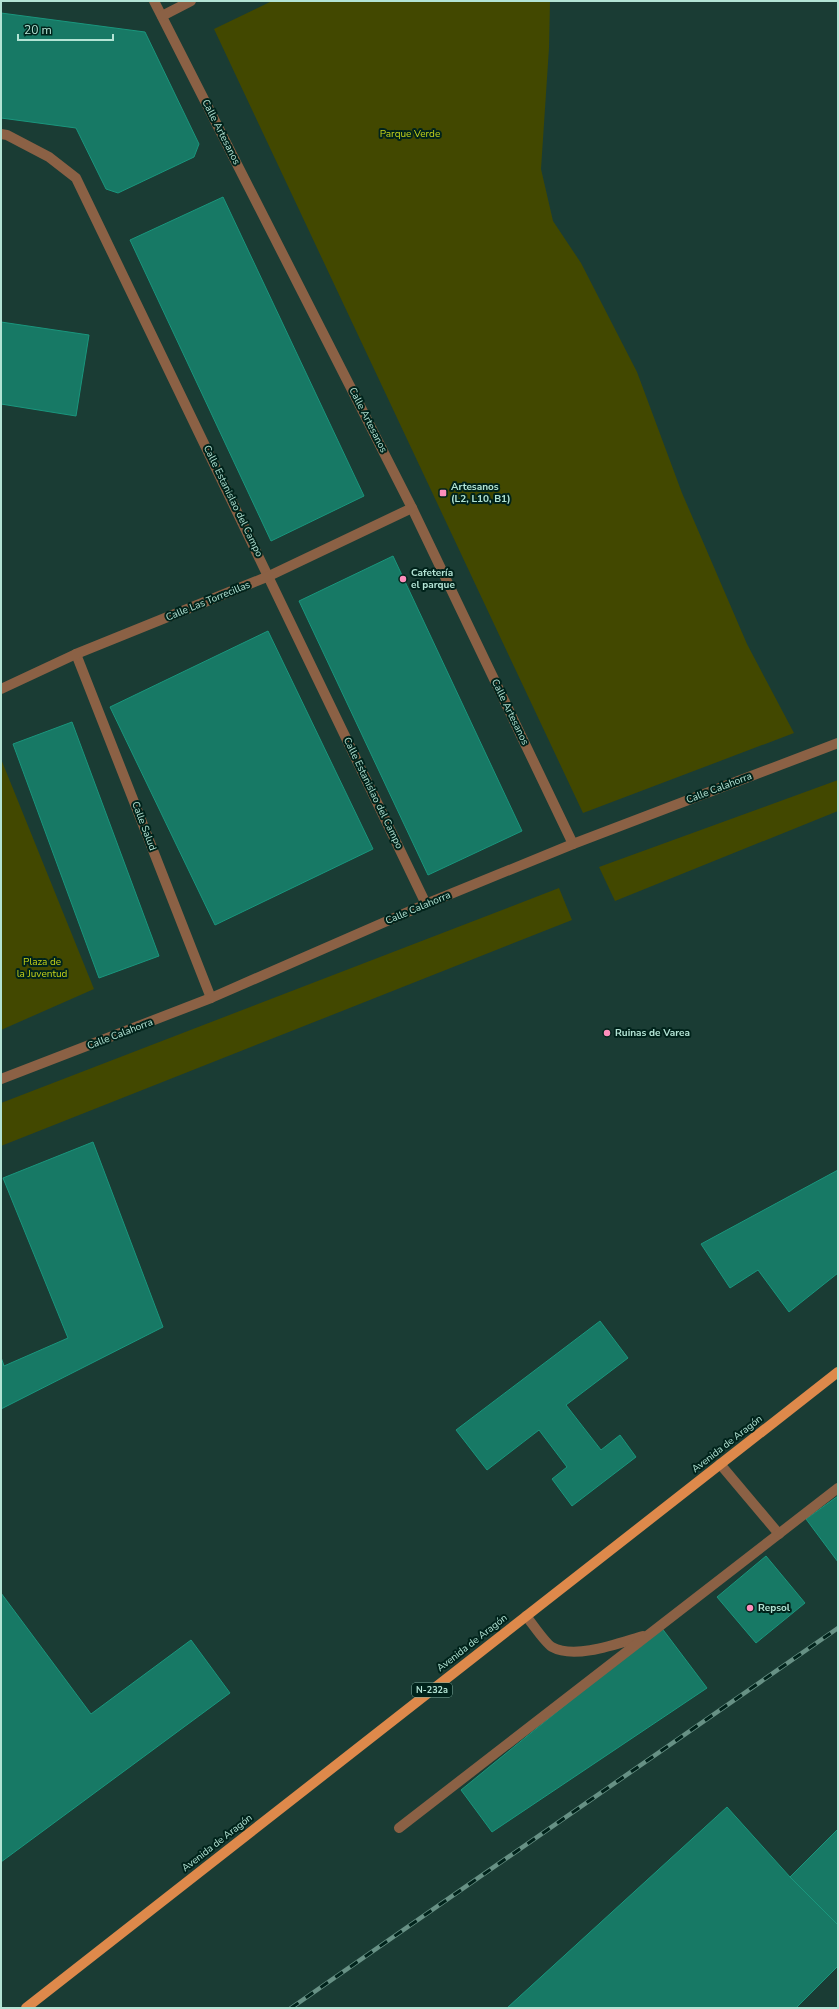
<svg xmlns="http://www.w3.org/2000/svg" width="839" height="2009" viewBox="0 0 839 2009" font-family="'Nunito Sans',sans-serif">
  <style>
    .green { fill: #424800 }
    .building { fill: #177965; stroke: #1a967d }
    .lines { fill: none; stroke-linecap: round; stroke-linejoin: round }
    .minor { stroke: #8b6145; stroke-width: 10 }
    .major { stroke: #de894b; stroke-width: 10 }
    .rail-casing { stroke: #679185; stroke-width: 4.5 }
    .rail { stroke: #00231b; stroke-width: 3; stroke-dasharray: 9; stroke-linecap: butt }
    .poi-dot { fill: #fe8ebc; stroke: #00231b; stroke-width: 1.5 }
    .labels { text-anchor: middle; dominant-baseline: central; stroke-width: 4; stroke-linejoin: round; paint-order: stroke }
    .shield { fill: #00231b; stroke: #7daa9d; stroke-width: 1 }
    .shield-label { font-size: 9px; font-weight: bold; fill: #b3e4d5 }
    .street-label { font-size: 10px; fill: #b3e4d5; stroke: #00231b }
    .park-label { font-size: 10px; fill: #c5d31a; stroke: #00231b }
    .poi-label { font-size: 10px; font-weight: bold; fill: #b3e4d5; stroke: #00231b; text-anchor: start }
  </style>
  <rect width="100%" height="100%" fill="#1a3c34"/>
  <!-- green -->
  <g class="green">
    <polygon points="272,1 550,1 549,48 541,169 553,221 581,263 637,372 682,493 747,644 794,733 583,813 214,29"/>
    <polygon points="1,759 94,989 1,1030"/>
    <polygon points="838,780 838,811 615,901 599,867"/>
    <polygon points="559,888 572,920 1,1146 1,1103"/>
  </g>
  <!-- building -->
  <g class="building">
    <polygon points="1,13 145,32 199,144 194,157 118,193 106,189 76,128 1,118"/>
    <polygon points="223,197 364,496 271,541 130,240"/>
    <polygon points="1,322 89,335 76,416 1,404"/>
    <polygon points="393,556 522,831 428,875 299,601"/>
    <polygon points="268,631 373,849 215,925 110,707"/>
    <polygon points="72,722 159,956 99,978 13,744"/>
    <polygon points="93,1142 163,1327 1,1409 1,1357 4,1366 68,1338 3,1178"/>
    <polygon points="838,1170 838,1273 789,1312 758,1270 730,1288 701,1244"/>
    <polygon points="600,1321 628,1358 566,1405 601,1450 620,1435 636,1457 572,1506 552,1479 567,1467 539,1430 487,1470 456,1430"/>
    <polygon points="838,1496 838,1562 806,1519"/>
    <polygon points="766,1556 805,1603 756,1643 717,1597"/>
    <polygon points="1,1593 91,1714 191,1640 230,1693 1,1862"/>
    <polygon points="661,1627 707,1688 492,1832 461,1790"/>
    <polygon points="727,1807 790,1877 838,1925 838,1966 796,2008 507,2008"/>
    <polygon points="838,1829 838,1925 790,1877"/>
  </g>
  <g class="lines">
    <!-- minor -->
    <g class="minor">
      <polyline points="154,1 412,508 573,844"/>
      <polyline points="162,16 191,1"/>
      <polyline points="1,134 7,135 49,157 76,178 426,904"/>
      <polyline points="76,654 211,998"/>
      <polyline points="1,689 76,654 269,576 412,508"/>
      <polyline points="1,1079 211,998 426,904 573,844 838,743"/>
      <polyline points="720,1464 779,1534"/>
      <path d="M526 1616C532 1623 545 1643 552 1647 575 1660 619 1643 643 1636"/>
      <polyline points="399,1828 838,1488"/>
    </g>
    <!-- major -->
    <polyline class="major" points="26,2008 838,1372"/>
    <defs>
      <polyline id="rail" points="291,2008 838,1628"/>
    </defs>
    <!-- rail casing -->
    <use href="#rail" class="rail-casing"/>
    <!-- rail -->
    <use href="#rail" class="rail"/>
  </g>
  <!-- markers -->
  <g class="poi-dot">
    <rect x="439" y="489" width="8" height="8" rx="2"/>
    <circle cx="403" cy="579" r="4"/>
    <circle cx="607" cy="1033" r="4"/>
    <circle cx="750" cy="1608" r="4"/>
  </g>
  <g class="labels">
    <!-- shield labels -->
    <rect class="shield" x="412" y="1683" width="40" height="14" rx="3"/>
    <g class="shield-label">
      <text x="432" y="1690">N-232a</text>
    </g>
    <!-- street labels -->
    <g class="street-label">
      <text transform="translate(221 132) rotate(63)">Calle Artesanos</text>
      <text transform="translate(368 420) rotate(63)">Calle Artesanos</text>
      <text transform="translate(233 501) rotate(64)">Calle Estanislao del Campo</text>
      <text transform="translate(208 601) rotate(-22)">Calle Las Torrecillas</text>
      <text transform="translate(510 712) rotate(64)">Calle Artesanos</text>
      <text transform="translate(719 788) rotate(-21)">Calle Calahorra</text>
      <text transform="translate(373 793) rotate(64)">Calle Estanislao del Campo</text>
      <text transform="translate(144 826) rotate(69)">Calle Salud</text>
      <text transform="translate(418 908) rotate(-23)">Calle Calahorra</text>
      <text transform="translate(120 1034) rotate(-21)">Calle Calahorra</text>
      <text transform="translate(727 1444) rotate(-38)">Avenida de Aragón</text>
      <text transform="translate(472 1643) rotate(-38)">Avenida de Aragón</text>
      <text transform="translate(217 1843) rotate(-38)">Avenida de Aragón</text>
    </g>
    <!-- park labels -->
    <g class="park-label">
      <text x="410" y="134">Parque Verde</text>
      <text x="42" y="962">Plaza de<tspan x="42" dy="12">la Juventud</tspan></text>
    </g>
    <!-- poi labels -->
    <g class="poi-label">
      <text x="451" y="487">Artesanos<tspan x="451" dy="12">(L2, L10, B1)</tspan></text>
      <text x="411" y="573">Cafetería<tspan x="411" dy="12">el parque</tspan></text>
      <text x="615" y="1033">Ruinas de Varea</text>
      <text x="758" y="1608">Repsol</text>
    </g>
  </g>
  <!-- border -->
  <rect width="839" height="2009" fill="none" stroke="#b3e4d5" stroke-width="4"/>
  <!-- scale -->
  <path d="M18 34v6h95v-6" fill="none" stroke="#b3e4d5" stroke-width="2"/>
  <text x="24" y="34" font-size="12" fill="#b3e4d5" stroke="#00231b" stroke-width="3" paint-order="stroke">20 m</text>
</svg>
